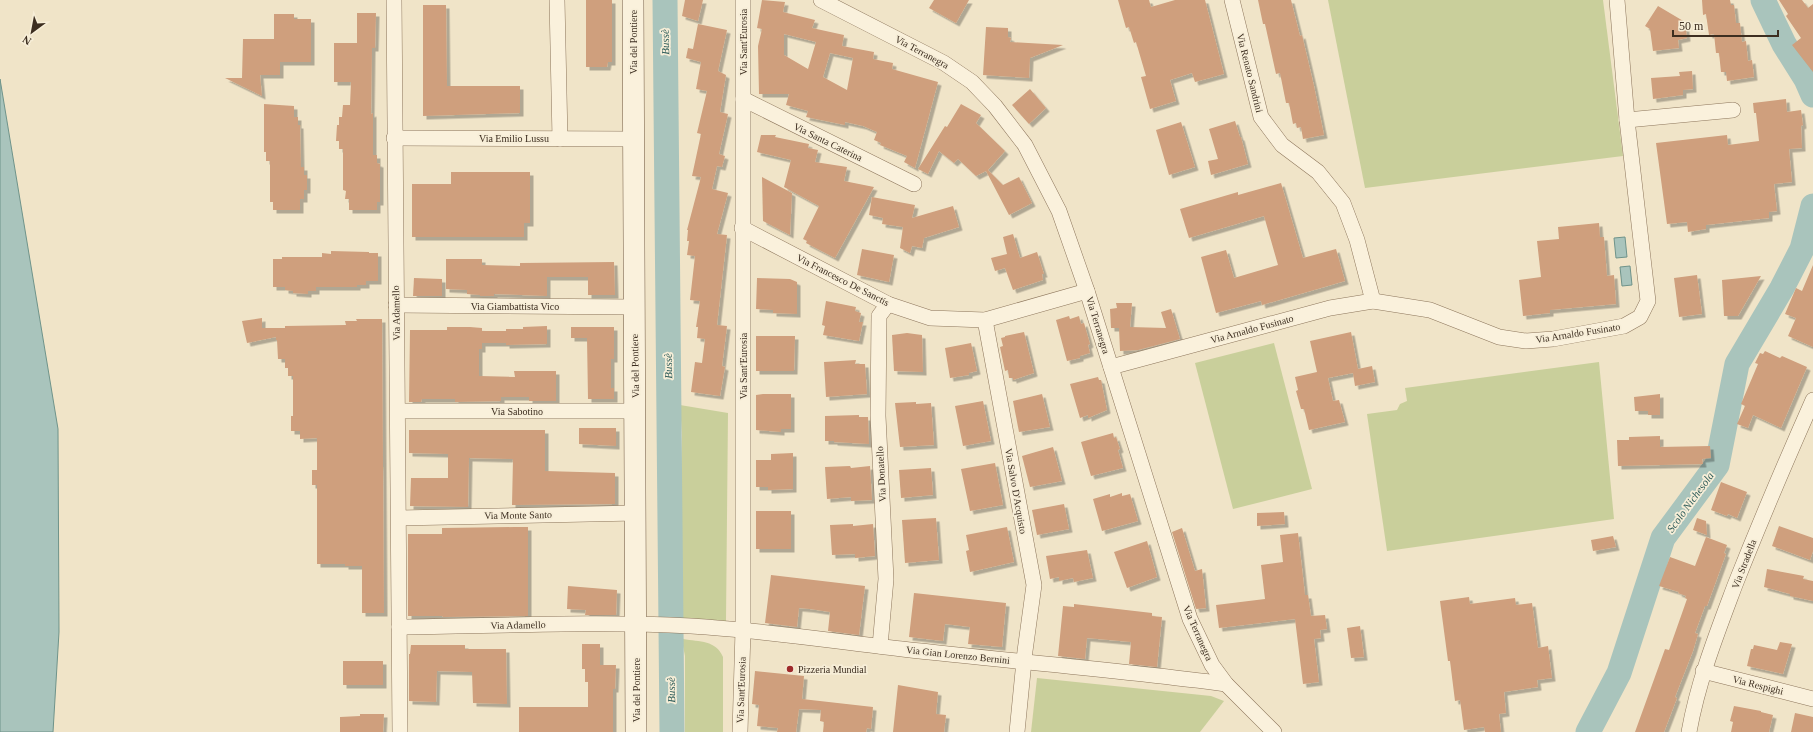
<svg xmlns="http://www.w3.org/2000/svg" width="1813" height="732" viewBox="0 0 1813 732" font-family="Georgia,serif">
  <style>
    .green { fill: #c9cf9b }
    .water { fill: #a9c4bc; stroke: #6f938a }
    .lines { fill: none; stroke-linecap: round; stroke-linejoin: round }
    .river { stroke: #a9c4bc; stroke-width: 25 }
    .building { fill: #cf9f7d; fill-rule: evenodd; filter: url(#shadow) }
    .street-casing { stroke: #8d765c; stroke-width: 16 }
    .secondary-casing { stroke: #6f573f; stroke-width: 22 }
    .street { stroke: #faf1dc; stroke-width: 15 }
    .secondary { stroke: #faf1dc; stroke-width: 21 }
    .poi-dot { fill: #9e2a2b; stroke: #f7eed8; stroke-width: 1.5 }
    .labels { text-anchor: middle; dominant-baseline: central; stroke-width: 3.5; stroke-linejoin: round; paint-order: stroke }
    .street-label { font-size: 10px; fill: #3d2e20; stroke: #f7eed8 }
    .poi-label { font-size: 10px; fill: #3d2e20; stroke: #f7eed8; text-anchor: start }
    .water-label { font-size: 11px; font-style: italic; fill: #2f5d5a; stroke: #f7eed8 }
  </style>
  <defs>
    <filter id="shadow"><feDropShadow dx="3.5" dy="3.5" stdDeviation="0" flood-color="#0004"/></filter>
  </defs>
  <rect width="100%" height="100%" fill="#f0e4c8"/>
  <!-- green -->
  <g class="green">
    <polygon points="1328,0 1603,0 1623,156 1365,188"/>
    <polygon points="1274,343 1312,489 1233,509 1195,363"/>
    <polygon points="1599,362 1614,519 1387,551 1367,414 1397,410 1400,404 1407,401 1405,388"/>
    <polygon points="680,405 728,413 726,621 682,618 680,615 682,592 680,513 682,435"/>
    <path d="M683 639C700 642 716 640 723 657V732H685V656L682 641Z"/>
    <polygon points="1037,678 1211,696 1224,701 1200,732 1031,732"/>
  </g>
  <!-- water -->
  <g class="water">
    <polygon points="0,79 58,429 59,632 53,732 0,732"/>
    <polygon points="1625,237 1627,257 1616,258 1614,238"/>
    <polygon points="1630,266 1632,285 1622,286 1620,267"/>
  </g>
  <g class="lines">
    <!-- river -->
    <g class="river">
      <polyline points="665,0 672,732"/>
      <polyline points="1763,0 1784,44 1806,79 1813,95"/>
      <polyline points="1588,732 1619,673 1663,538 1717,465 1737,364 1782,288 1802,249 1813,206"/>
    </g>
  </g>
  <!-- building -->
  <g class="building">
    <polygon points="586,0 612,0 612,62 608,62 607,67 586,67"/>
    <polygon points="685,0 703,0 698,21 682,16"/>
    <path d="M762 0 785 2 783 12 815 20 812 28 844 35 842 46 874 52 873 59 893 63 892 69 938 82 915 168 904 162 907 156 880 145 881 143 874 140 877 132 863 126 845 122V125L806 117 808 111 786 105 789 94H759L758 46 762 29 757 28ZM784 34 816 42 808 69 784 55ZM830 53 853 58 847 90 823 77Z"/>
    <polygon points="934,0 969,0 956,23 929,8"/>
    <polygon points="1118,0 1149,0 1151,7 1175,0 1205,0 1224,74 1195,82 1192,73 1170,80 1176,101 1150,109 1141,77 1146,76 1136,42 1134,43 1129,27 1126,28"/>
    <polygon points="1258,0 1291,0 1300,36 1302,35 1314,86 1324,135 1303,139 1301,127 1297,128 1296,123 1293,124 1289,103 1286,103 1280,73 1276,74 1265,24 1263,24"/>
    <polygon points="1702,0 1730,0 1731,5 1734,5 1736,23 1740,23 1742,42 1746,41 1748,61 1752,60 1754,77 1727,81 1726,72 1721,72 1719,53 1716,53 1714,34 1709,35 1706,14 1703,15"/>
    <polygon points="1779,0 1802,0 1808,8 1813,4 1813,72 1792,45 1801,38 1786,16 1788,14"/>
    <polygon points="423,5 446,5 447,86 520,86 520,113 423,116"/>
    <polygon points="1658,6 1685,22 1687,38 1678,40 1679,48 1653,51 1650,29 1645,26"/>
    <polygon points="357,13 376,13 375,48 372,48 371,114 373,113 373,155 377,155 377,163 380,164 380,202 377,202 377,210 349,210 349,199 345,199 346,191 343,190 343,149 339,149 339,141 336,141 337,125 339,125 339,117 342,117 343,105 350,105 351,82 334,82 334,43 357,43"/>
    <polygon points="274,14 294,14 294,19 311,19 311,62 280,62 280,75 260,75 262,96 225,78 242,78 243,39 274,39"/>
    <polygon points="698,24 727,30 718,71 726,75 720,112 728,114 719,154 725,156 722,167 717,166 712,189 728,193 717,234 727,235 717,325 727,326 722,366 725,367 720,396 691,392 695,362 702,363 705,339 697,338 698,327 696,327 700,301 690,300 695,256 687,255 689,241 687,241 688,230 687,230 701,177 692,176 701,134 697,133 707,91 696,89 701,62 686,58 688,48 693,49"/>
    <polygon points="986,27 1008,28 1008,37 1011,38 1010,42 1063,45 1030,58 1029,78 983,75"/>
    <polygon points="1692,71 1693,89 1683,90 1683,95 1653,99 1651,78 1680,76 1679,72"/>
    <polygon points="1030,89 1046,108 1029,124 1012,105"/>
    <polygon points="1786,99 1787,112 1801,110 1803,125 1801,126 1802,148 1789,149 1792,182 1774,184 1777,211 1769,212 1769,218 1706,225 1706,229 1688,232 1687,222 1667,224 1656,143 1727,135 1728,145 1759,141 1756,113 1754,113 1753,103"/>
    <polygon points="264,104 294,106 294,117 298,117 298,125 300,125 301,167 304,167 304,175 307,175 307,190 304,190 304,199 300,199 300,210 273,210 273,202 270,202 270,161 266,161 266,152 264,152"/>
    <polygon points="961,104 981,115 976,123 1005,151 988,170 1003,185 1019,177 1032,203 1009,215 986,171 976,176 958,159 954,163 939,151 928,174 918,169 945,126 947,127"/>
    <polygon points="1235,121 1240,137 1241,137 1248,164 1211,175 1208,161 1218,159 1209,129"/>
    <polygon points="1181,122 1195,167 1169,175 1156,130"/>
    <polygon points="761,135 776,135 775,137 809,144 808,148 818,150 815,162 847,167 844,181 874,187 835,258 806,243 807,241 803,239 819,206 784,187 791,160 757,152"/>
    <polygon points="451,172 530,172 530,223 524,223 524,237 412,237 412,184 451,184"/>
    <polygon points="762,177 792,193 790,235 763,221"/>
    <polygon points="1281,183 1303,258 1336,249 1345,281 1262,305 1261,301 1216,313 1201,257 1226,250 1234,278 1278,265 1264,216 1189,238 1180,209 1238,192 1238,195"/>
    <polygon points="872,197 915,205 912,218 953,206 959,227 924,238 922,248 912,246 910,253 900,248 903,227 882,224 883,218 869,215"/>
    <polygon points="1599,223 1600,237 1604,237 1607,276 1614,275 1616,304 1550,310 1550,313 1523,316 1519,280 1541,277 1537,241 1559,239 1558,227"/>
    <polygon points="1013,234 1020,258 1037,252 1044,274 1042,274 1043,280 1013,290 1005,268 995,271 991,258 1007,254 1003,237"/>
    <polygon points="862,249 894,255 889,282 857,275"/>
    <polygon points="331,251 369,252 369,253 378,253 378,281 366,281 366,285 357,285 357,287 316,287 316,291 308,291 308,294 293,293 293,291 285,290 285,287 273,287 273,259 282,259 282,257 322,257 322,253 331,254"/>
    <polygon points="446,259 482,259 482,265 520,266 520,263 614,262 615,295 588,295 588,277 547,277 547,296 494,294 494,296 480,296 480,295 467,294 467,290 446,289"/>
    <polygon points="1813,265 1813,347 1788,336 1796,318 1785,314 1796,288 1802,291"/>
    <polygon points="1697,275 1702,314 1679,317 1674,278"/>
    <polygon points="1761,276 1738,316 1724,316 1722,280"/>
    <polygon points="414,278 442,279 442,296 413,296"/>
    <polygon points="757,278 790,279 797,282 797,314 773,313 773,310 756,309"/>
    <polygon points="826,301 856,307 855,311 861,313 859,322 863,322 859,341 823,335 825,326 822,325"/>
    <polygon points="1116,303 1132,303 1130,327 1166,328 1161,312 1171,309 1180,339 1138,350 1120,351 1119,328 1111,328 1110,309 1117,308"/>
    <polygon points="1069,316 1070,319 1079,316 1081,324 1084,323 1090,344 1088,345 1090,353 1080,356 1080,358 1067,361 1056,320"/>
    <polygon points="262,318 262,328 285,328 285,326 346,325 345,321 357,321 356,319 382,319 384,613 362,613 362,566 345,566 345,564 317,564 317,485 312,485 312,470 317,470 317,438 300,439 300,431 291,431 291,416 293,416 293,376 288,376 288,368 285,368 285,359 278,359 277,340 276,340 276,337 247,343 242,321"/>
    <polygon points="547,326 547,344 506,345 506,343 482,343 482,349 479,349 479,376 515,377 514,371 556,371 556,401 529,401 529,397 501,397 501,401 455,402 455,399 422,399 421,402 409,402 410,330 447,330 447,327 470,327 482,328 482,331 506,331 506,329 523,329 523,327"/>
    <polygon points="571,327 614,327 614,359 611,359 611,388 614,388 614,399 588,399 587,338 571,338"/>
    <polygon points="1024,332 1034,373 1013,380 1013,378 1009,378 1008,370 1005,371 1000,347 1003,346 1001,338 1005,337 1005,336"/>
    <polygon points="1351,332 1358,369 1372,366 1375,382 1355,386 1353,373 1328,378 1333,401 1339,400 1345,422 1309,430 1304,409 1301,409 1296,391 1298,390 1295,377 1317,372 1310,341"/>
    <polygon points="907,333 922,335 923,372 894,371 892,335"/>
    <polygon points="756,336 795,336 794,371 756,371"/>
    <polygon points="971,343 977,371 969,373 969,375 950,378 945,348"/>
    <polygon points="1765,351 1780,358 1782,356 1807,367 1781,428 1753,415 1748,428 1737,424 1745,406 1741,404 1758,364 1755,363 1760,353 1763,354"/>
    <polygon points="856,360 855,364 865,364 867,394 826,397 824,362"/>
    <polygon points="1098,377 1099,380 1101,380 1107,410 1088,418 1088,415 1080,418 1070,384"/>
    <polygon points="763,394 791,394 791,429 781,429 781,432 756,430 756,395"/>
    <polygon points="1042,394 1050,427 1019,432 1013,401"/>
    <polygon points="1660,394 1660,415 1648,415 1648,411 1635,411 1634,397"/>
    <polygon points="983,401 991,441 963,446 955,406"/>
    <polygon points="916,402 916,404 931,403 934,445 900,447 895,403"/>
    <polygon points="859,415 859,417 868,417 869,444 834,442 834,441 825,441 825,416"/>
    <polygon points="579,428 616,428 616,446 579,444"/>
    <polygon points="409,430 545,430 545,471 615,473 615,504 512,505 513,459 469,458 468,507 410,506 411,478 448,478 448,454 409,453"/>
    <polygon points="1113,433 1114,438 1116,437 1120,449 1118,450 1123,468 1091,476 1081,442"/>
    <polygon points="1660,436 1660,447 1710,446 1711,458 1702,459 1703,464 1618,466 1617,440 1629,440 1629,437"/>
    <polygon points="1053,447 1062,481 1030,487 1022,456"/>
    <polygon points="793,453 793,489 768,490 768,487 756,487 756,460 771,460 771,454"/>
    <polygon points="995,463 1003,505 970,511 961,469"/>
    <polygon points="850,466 851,468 870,466 872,500 851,501 851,497 827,499 825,467"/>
    <polygon points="931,468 933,495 901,498 899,470"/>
    <polygon points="1721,482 1747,492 1737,518 1728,514 1727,516 1711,510"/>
    <polygon points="1122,493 1122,496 1130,494 1138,521 1102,531 1093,499 1110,494 1110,497"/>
    <polygon points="1064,504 1069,529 1037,535 1032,510"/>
    <rect x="756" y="511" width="35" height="38"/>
    <polygon points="1284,512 1285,524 1257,526 1257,513"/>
    <polygon points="936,518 939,560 905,563 902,520"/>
    <polygon points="1697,518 1706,521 1707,535 1693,530"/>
    <polygon points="853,524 853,526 873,524 875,556 855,558 855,554 832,555 830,525"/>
    <polygon points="1779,526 1813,538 1813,551 1810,560 1772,546"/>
    <polygon points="515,527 528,527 528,616 442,617 443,616 408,616 408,534 442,534 442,528"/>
    <polygon points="1007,527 1014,562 970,572 966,551 969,550 966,535"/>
    <polygon points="1182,528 1195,571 1202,569 1206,608 1196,609 1172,532"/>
    <polygon points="1298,533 1305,595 1308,595 1311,616 1325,615 1327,629 1320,630 1321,638 1314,639 1319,682 1303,684 1295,619 1219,628 1216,605 1265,599 1261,565 1283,562 1280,535"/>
    <polygon points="1613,536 1616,547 1593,551 1591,540"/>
    <polygon points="1706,537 1727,545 1724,553 1726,554 1707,606 1705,606 1695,633 1698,634 1693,651 1675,697 1677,698 1664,732 1635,732 1665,649 1669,650 1687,599 1685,598 1686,596 1678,593 1679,592 1659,586 1670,557 1695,566"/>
    <polygon points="1147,541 1157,577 1127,588 1114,552"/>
    <polygon points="1087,550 1093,578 1074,582 1073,578 1059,581 1059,577 1050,579 1046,556"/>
    <polygon points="1767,569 1804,576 1803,579 1813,581 1813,601 1790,596 1790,594 1764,587"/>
    <polygon points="771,575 865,586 859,635 828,631 830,612 810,609 799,608 797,627 765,623"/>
    <polygon points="568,586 617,590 616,615 585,615 586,610 567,609"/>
    <polygon points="914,593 1006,603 1002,647 968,644 970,627 945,624 943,641 909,637"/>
    <polygon points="1469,597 1470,604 1515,598 1516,605 1532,603 1538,648 1548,646 1552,678 1537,680 1538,687 1504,692 1506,713 1499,714 1501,732 1485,732 1484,727 1464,730 1460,700 1455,701 1450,661 1448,661 1440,601"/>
    <polygon points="1074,604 1152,613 1152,616 1162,617 1157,667 1129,664 1131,642 1087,638 1085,659 1058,656 1063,606 1074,607"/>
    <polygon points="1360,626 1364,657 1351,658 1347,628"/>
    <polygon points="1780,642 1792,644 1783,674 1747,666 1751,649 1753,649 1754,645 1777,650"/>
    <polygon points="582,644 600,644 600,665 616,665 615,689 613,689 613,732 519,732 519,707 588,707 588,682 585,682 585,669 582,669"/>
    <polygon points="411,645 465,645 465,649 506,649 507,704 473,703 472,672 437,671 436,702 409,701 409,654 410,654"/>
    <rect x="343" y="661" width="40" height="24"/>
    <polygon points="755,671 804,676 802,699 873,707 871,729 867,728 866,732 823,732 824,722 820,721 821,710 799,709 796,732 777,732 778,728 757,726 759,705 752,704"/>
    <polygon points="898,685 938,692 936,714 946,715 944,732 893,732"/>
    <polygon points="1734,706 1761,711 1761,712 1773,715 1769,732 1731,732 1733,722 1730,721"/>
    <polygon points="1795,713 1813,717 1813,732 1791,732"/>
    <polygon points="360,714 384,714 383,732 340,732 340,717 360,716"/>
  </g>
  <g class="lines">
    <defs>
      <g id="street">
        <polyline points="394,0 400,732"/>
        <polyline points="557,0 560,139"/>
        <polyline points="821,0 944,63 972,82 995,106 1025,145 1059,211 1087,291 1190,619 1212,665 1226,684 1274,732"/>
        <polyline points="1232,0 1261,117 1282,145 1318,172 1343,203 1357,240 1373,301"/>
        <polyline points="743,99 914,184"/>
        <polyline points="1627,120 1733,110"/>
        <polyline points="394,138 633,139"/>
        <polyline points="742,228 888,304 930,318 985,320 1087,291"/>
        <polyline points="396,305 634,307"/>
        <polyline points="985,320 1034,585 1025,651 1017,732"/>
        <polyline points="1111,367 1330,308 1373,301 1430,310 1499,337 1526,341 1553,339 1624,326 1640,317 1648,301 1627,120 1617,0"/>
        <polyline points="398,411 636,411"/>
        <polyline points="399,518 636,513"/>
        <path d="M399 627C496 626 594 621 691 626 762 630 832 641 902 649 1010 661 1118 670 1226 684"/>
        <polyline points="880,646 886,579 878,416 879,316 888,304"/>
        <polyline points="1703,671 1813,699"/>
        <polyline points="740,732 743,630 743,0"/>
        <path d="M1689 732C1698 681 1717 633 1735 585 1760 522 1786 461 1813 400"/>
      </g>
      <polyline id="secondary" points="633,0 636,732"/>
    </defs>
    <!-- street casing -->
    <use href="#street" class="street-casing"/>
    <!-- secondary casing -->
    <use href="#secondary" class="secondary-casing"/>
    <!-- street -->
    <use href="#street" class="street"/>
    <!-- secondary -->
    <use href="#secondary" class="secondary"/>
  </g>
  <!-- markers -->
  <circle class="poi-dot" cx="790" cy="669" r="4"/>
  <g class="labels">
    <!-- street labels -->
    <g class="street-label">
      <text transform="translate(633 42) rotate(-90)">Via del Pontiere</text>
      <text transform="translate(743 42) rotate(-90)">Via Sant'Eurosia</text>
      <text transform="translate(922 52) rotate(28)">Via Terranegra</text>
      <text transform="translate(1250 73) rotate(76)">Via Renato Sandrini</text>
      <text x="514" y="138">Via Emilio Lussu</text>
      <text transform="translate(828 142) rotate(26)">Via Santa Caterina</text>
      <text transform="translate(843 280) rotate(27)">Via Francesco De Sanctis</text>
      <text x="515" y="306">Via Giambattista Vico</text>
      <text transform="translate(396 313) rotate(-91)">Via Adamello</text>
      <text transform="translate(1098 325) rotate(73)">Via Terranegra</text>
      <text transform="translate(1252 329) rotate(-15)">Via Arnaldo Fusinato</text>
      <text transform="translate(1578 333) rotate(-9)">Via Arnaldo Fusinato</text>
      <text transform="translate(635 366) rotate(-91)">Via del Pontiere</text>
      <text transform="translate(743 366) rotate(-90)">Via Sant'Eurosia</text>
      <text x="517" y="411">Via Sabotino</text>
      <text transform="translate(881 474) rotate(-93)">Via Donatello</text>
      <text transform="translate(1016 491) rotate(80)">Via Salvo D'Acquisto</text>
      <text transform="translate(518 515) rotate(-1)">Via Monte Santo</text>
      <text transform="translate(1744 564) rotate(-69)">Via Stradella</text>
      <text transform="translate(518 625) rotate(-1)">Via Adamello</text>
      <text transform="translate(1198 633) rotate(66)">Via Terranegra</text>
      <text transform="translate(958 655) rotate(6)">Via Gian Lorenzo Bernini</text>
      <text transform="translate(1758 685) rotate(14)">Via Respighi</text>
      <text transform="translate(636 690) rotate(-90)">Via del Pontiere</text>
      <text transform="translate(741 690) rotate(-88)">Via Sant'Eurosia</text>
    </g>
    <!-- poi labels -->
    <g class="poi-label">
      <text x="798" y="669">Pizzeria Mundial</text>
    </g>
    <!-- water labels -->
    <g class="water-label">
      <text transform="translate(665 42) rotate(-91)">Bussè</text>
      <text transform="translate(668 366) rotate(-91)">Bussè</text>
      <text transform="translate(1690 502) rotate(-54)">Scolo Nichesola</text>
      <text transform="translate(671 690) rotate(-91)">Bussè</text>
    </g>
  </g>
  <!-- north arrow -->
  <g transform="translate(32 32) rotate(212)" stroke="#f7eed8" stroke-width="3" paint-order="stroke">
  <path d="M0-3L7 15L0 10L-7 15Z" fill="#3d2e20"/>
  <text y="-6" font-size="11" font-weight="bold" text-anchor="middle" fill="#3d2e20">N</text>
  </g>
  <!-- scale -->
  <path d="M1673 30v6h105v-6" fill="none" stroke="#3d2e20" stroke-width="2"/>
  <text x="1679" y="30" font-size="12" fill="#3d2e20" stroke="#f7eed8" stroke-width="3" paint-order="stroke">50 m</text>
</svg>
